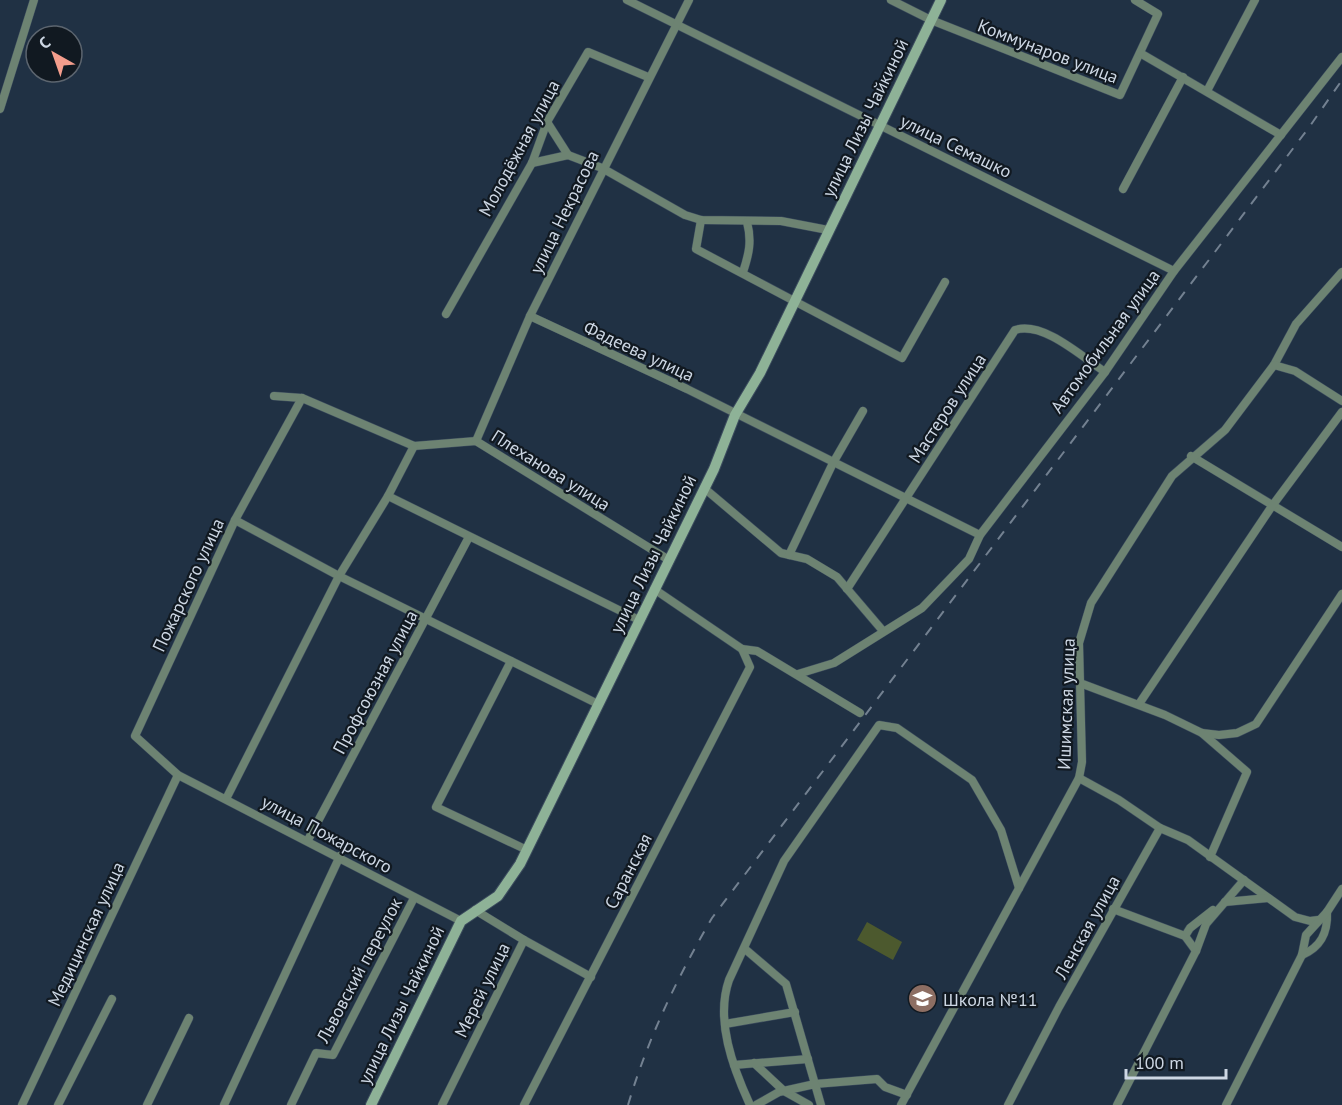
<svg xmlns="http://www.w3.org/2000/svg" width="1342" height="1105" viewBox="0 0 1342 1105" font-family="'PT Sans',sans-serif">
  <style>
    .green { fill: #4c592e }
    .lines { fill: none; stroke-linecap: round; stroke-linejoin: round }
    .street-casing { stroke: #3c4c5e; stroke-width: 9 }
    .secondary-casing { stroke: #3c4c5e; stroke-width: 12 }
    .street { stroke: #6d8372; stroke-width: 8 }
    .secondary { stroke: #8eb297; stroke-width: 10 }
    .rail { stroke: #738191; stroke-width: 2; stroke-dasharray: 10 10; stroke-linecap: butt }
    .labels { text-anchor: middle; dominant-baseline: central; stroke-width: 4.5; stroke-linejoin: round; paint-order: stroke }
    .street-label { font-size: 18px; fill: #cdd7e4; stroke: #111921 }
    .poi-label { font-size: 18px; fill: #cdd7e4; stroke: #111921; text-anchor: start }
  </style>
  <rect width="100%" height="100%" fill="#203144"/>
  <!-- green -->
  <polygon class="green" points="867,922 902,942 893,960 857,940"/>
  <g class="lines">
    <defs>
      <g id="street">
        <polyline points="627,0 1174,271"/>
        <polyline points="891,0 931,20 1120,95 1158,14 1135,0"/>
        <polyline points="1140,53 1281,135"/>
        <polyline points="1207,91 1255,0"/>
        <polyline points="0,109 34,0"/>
        <polyline points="547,122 568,155"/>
        <polyline points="532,163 568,155 602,168 685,215 701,220 781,221 828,230"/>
        <polyline points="1123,189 1183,77"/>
        <polyline points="701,220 696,249 902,358 945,282"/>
        <path d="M743 272C749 254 752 241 747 222"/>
        <polyline points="446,314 532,163 547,122 588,52 648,77"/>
        <polyline points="530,316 687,389 980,535"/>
        <polyline points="1274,365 1296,324 1342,272"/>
        <polyline points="274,396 302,398 414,446 476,441 669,560"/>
        <polyline points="302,398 235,520 135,736 178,775 461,921"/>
        <polyline points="476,441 530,316 689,0"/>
        <polyline points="1191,456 1342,547"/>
        <polyline points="704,488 781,553 807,559 837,577 883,631"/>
        <polyline points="388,496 639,620"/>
        <polyline points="235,520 339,576 598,704"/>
        <polyline points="789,555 833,463 863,411"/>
        <polyline points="654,589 742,649 757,651 860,713"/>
        <path d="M847 589 1015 330C1043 321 1081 356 1105 372"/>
        <polyline points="511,661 436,807 527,850"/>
        <polyline points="798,674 834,663 922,608 969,559 980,535 1105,372 1174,271 1342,57"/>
        <polyline points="1080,683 1165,715 1202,733 1219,735 1237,733 1256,724 1342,594"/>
        <polyline points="1139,704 1272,506 1342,412"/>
        <polyline points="1202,733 1247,772 1210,857"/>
        <polyline points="1079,778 1119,800 1160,828 1188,840 1295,917 1310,921 1318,920"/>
        <polyline points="226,799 339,576 388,496 414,446"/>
        <polyline points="308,840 469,537"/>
        <polyline points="1225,902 1268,898"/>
        <polyline points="1113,909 1185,936 1196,951"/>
        <polyline points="1185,936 1190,928 1213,910"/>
        <polyline points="524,940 591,977"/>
        <polyline points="745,949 786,984 815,1084 877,1079 885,1087 907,1095"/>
        <path d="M1302 955C1321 947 1328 933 1327 912"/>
        <polyline points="725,1024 795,1012"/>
        <polyline points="754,1063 784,1091 809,1105"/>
        <polyline points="734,1065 808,1059"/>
        <polyline points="22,1105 178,775"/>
        <polyline points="58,1105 112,999"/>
        <polyline points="147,1105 189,1018"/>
        <polyline points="224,1105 340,856"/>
        <polyline points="291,1105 316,1053 333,1055 414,898"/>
        <polyline points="442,1105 524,940 475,910"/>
        <polyline points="524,1105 750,667 742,649"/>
        <path d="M750 1105C733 1068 715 1020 729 980L784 861 879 725 897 728 972 780 1001 830 1019 888"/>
        <polyline points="756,1105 779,1092 815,1084 821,1105"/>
        <polyline points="901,1105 1079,778 1082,762 1079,643 1091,603 1172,476 1225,430 1274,365 1295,371 1342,401"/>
        <polyline points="1008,1105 1059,1007 1160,828"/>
        <polyline points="1117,1105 1196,951 1206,924 1244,880"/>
        <polyline points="1226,1105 1302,955 1306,935 1327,912 1342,889"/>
      </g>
      <polyline id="secondary" points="371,1105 461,921 498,896 520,864 714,469 735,415 760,373 941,0"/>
    </defs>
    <!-- street casing -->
    <use href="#street" class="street-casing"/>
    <!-- secondary casing -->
    <use href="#secondary" class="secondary-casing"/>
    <!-- street -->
    <use href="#street" class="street"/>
    <!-- secondary -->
    <use href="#secondary" class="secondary"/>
    <!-- rail -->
    <path class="rail" d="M628 1105C648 1038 677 978 712 918L1310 126 1342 80"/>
  </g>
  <!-- icons -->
  <defs>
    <symbol id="school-disc" viewBox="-11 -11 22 22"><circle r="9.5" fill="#8d6e63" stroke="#111921"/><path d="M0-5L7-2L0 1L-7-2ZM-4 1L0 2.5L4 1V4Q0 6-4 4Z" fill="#fff"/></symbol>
  </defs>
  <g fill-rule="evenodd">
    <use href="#school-disc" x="906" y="982" width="33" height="33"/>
  </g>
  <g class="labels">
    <!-- street labels -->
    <g class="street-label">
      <text transform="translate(1048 51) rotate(21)">Коммунаров улица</text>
      <text transform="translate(865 118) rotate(-64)">улица Лизы Чайкиной</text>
      <text transform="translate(956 146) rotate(26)">улица Семашко</text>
      <text transform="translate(519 148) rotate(-62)">Молодёжная улица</text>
      <text transform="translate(564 212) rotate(-64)">улица Некрасова</text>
      <text transform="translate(1105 341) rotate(-54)">Автомобильная улица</text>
      <text transform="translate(639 351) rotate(25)">Фадеева улица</text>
      <text transform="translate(947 408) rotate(-57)">Мастеров улица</text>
      <text transform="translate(551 470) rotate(32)">Плеханова улица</text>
      <text transform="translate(653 554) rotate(-64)">улица Лизы Чайкиной</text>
      <text transform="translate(188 585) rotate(-65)">Пожарского улица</text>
      <text transform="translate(375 682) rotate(-62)">Профсоюзная улица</text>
      <text transform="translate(1066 704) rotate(-88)">Ишимская улица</text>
      <text transform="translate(327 834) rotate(28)">улица Пожарского</text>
      <text transform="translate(628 871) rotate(-63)">Саранская</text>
      <text transform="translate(1087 927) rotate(-61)">Ленская улица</text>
      <text transform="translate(86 934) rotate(-65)">Медицинская улица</text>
      <text transform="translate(359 970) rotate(-62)">Львовский переулок</text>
      <text transform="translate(482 990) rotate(-64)">Мерей улица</text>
      <text transform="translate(401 1005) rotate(-64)">улица Лизы Чайкиной</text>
    </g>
    <!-- poi labels -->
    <g class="poi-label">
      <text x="943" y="999">Школа №11</text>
    </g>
  </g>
  <!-- north arrow -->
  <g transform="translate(54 54) rotate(320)"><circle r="28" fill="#111921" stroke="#5c656f" stroke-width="1.5"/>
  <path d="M0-4.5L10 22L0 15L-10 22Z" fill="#f49d8c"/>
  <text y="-9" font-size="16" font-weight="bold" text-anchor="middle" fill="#cdd7e4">С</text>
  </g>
  <!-- scale -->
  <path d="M1126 1069v9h100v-9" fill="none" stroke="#cdd7e4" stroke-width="3"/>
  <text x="1135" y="1069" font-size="18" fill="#cdd7e4" stroke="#111921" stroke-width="4.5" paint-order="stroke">100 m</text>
</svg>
